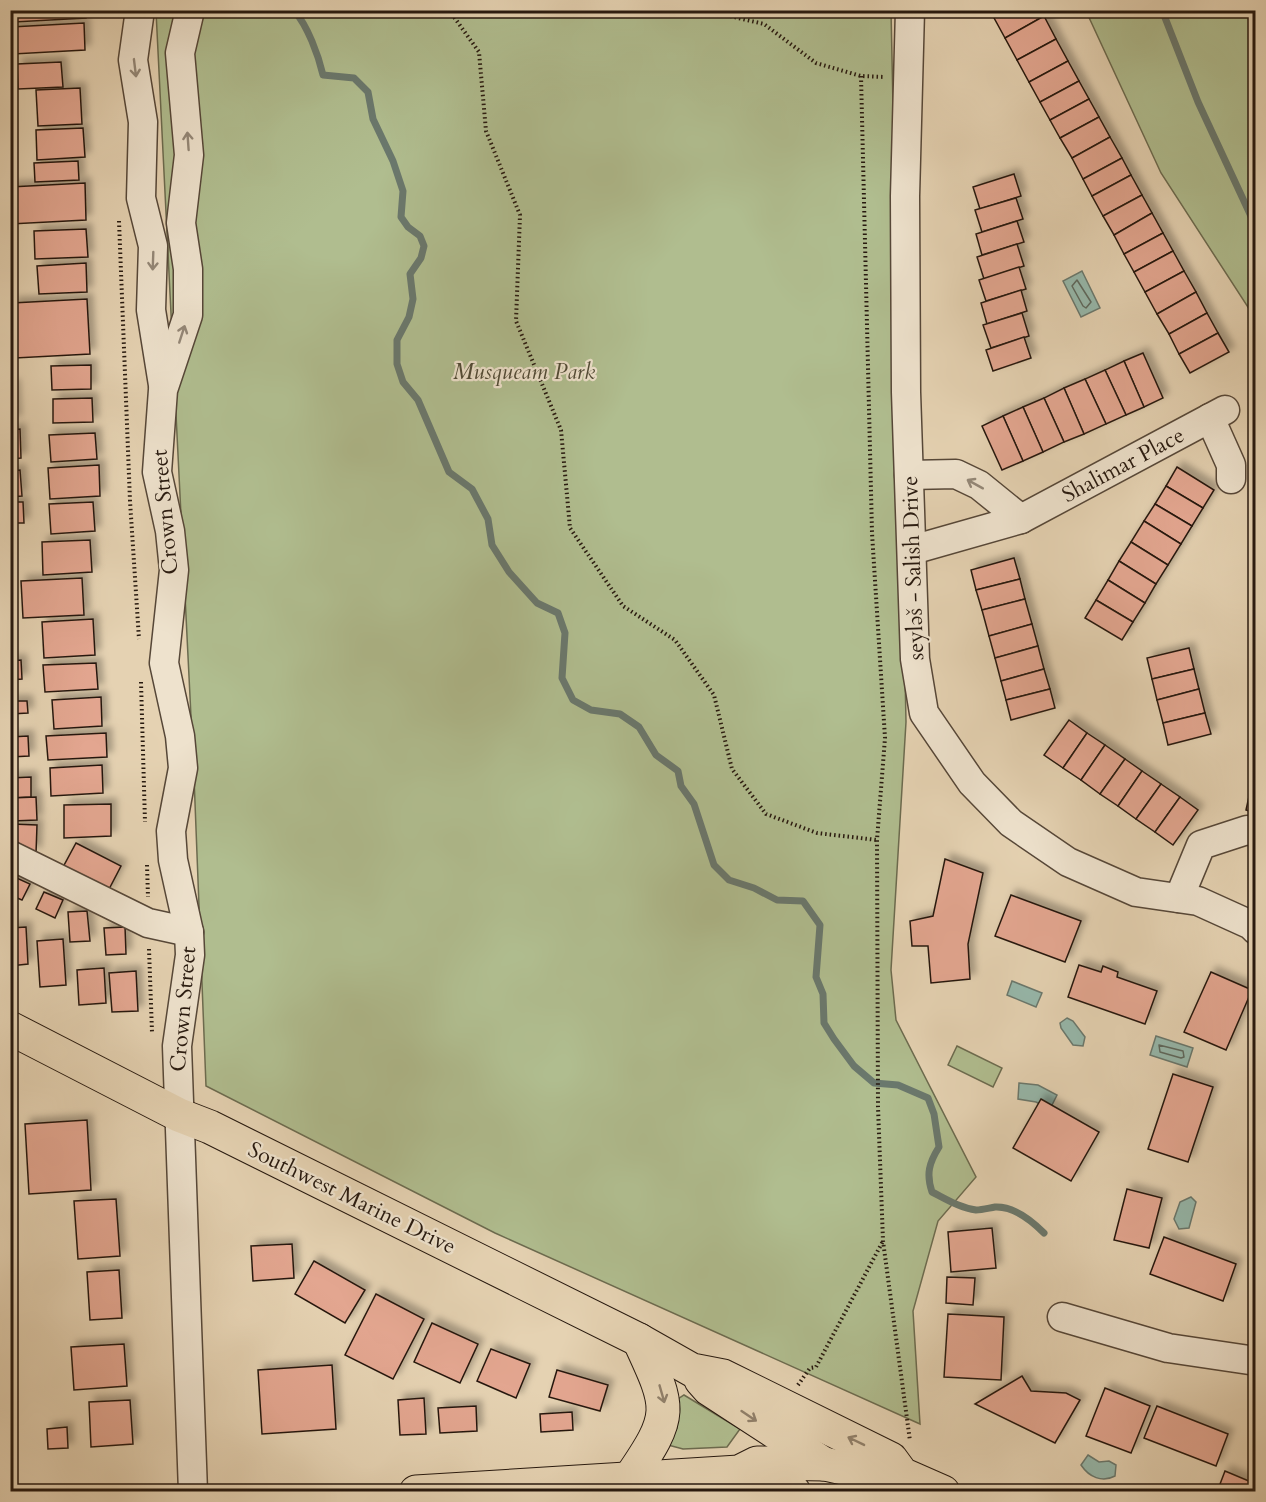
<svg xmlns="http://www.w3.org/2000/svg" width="1266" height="1502" viewBox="0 0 1266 1502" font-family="Cardo,serif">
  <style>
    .green { fill: #b0bd8f; stroke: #6c6b4f; stroke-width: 1.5 }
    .water { fill: #96b8ab; stroke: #6a786d; stroke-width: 1.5 }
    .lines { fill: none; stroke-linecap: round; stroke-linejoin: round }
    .shore { stroke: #5e685d; stroke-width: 1.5 }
    .stream { stroke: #6a786d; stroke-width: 7 }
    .building { fill: #e3a690; stroke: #27190f; stroke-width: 1.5; filter: url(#shadow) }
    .minor-casing { stroke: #564738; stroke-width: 31 }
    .major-casing { stroke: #27190f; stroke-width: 35 }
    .path { stroke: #27190f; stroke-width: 4; stroke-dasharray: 1.5 3; stroke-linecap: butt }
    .minor { stroke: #eee2cd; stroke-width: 28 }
    .major { stroke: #e5d2b2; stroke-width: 33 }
    .oneway { stroke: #948878 }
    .oneway2 { stroke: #907f69 }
    .labels { text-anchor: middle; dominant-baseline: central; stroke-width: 4.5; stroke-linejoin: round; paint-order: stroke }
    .park-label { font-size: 22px; font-style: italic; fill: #504a35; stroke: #eee2cd }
    .street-label { font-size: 22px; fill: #27190f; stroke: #eee2cd }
  </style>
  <defs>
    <filter id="shadow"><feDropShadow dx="5.5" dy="-5.5" stdDeviation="3" flood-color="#0004"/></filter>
  </defs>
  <rect width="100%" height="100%" fill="#e5d2b2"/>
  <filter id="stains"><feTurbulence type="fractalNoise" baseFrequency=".00333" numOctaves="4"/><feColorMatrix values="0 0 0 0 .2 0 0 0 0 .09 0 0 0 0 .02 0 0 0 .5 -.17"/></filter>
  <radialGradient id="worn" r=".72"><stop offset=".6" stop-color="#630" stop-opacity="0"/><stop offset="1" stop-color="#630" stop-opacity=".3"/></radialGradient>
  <!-- green -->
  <g class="green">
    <polygon points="156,11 891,11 906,722 891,970 896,1020 976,1177 938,1221 913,1311 920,1424 495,1233 206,1086 194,777"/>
    <polygon points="1086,11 1255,11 1255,318 1161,173"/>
    <polygon points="957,1046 1002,1068 993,1087 948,1065"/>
    <polygon points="684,1395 740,1429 727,1447 683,1449 668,1445 677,1428 678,1399"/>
  </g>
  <!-- water -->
  <g class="water">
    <polygon points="1082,271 1100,308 1081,317 1063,281"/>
    <polygon points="1012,981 1042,993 1036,1007 1007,995"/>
    <polygon points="1067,1018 1073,1021 1085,1037 1083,1046 1073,1045 1061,1028 1060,1023"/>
    <polygon points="1156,1036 1193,1048 1187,1067 1150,1055"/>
    <polygon points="1019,1083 1038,1085 1057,1095 1050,1109 1036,1102 1018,1099"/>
    <polygon points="1191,1197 1196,1202 1189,1228 1179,1229 1174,1219 1180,1202"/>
    <path d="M1088 1455 1099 1462 1109 1461 1116 1465 1115 1476C1102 1483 1089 1477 1081 1465Z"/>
  </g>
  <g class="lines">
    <!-- shore -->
    <g class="shore">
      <polygon points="1077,280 1091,302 1086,308 1083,306 1072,286"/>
      <polygon points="1159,1045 1183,1051 1184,1057 1181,1058 1160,1052"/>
    </g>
    <!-- stream -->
    <g class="stream">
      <path d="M294 10C308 27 318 54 323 75L354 78 368 92 373 119 393 161 403 191 401 217 408 227 420 236 424 246 421 258 410 274 413 299 409 317 397 340V364L403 382 418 400 449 472 472 489 488 519 492 545 509 572 537 603 558 613 565 633 562 678 573 700 591 710 620 714 639 727 656 755 678 771 681 786 694 804 714 865 729 880 754 888 777 900 803 901 820 925 816 977 823 994 824 1023 834 1039 854 1066 874 1083 898 1085 928 1098 934 1114 939 1147C929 1163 926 1174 932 1192 946 1199 960 1208 976 1210 982 1210 989 1208 995 1207 1014 1206 1031 1220 1044 1233"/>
      <polyline points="1162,10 1198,102 1256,227"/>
    </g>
  </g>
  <!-- building -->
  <g class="building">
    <polygon points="13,10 86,10 86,18 14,22"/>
    <polygon points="1003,10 1040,10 1044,16 1005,38 993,16"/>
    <polygon points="1044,16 1056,39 1017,60 1005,38"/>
    <polygon points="84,23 85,50 13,54 11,27"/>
    <polygon points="1056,39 1068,61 1029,82 1017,60"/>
    <polygon points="1068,61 1079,81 1040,102 1029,82"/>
    <polygon points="61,62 63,87 18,89 17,64"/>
    <polygon points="1079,81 1089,99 1050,120 1040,102"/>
    <polygon points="80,88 82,124 38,126 36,90"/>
    <polygon points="1089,99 1099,117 1060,138 1050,120"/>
    <polygon points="1099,117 1110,137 1072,158 1060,138"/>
    <polygon points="83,128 85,157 37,160 36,130"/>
    <polygon points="1110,137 1122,158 1083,179 1072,158"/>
    <polygon points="1122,158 1131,175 1092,196 1083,179"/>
    <polygon points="78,161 79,180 35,182 34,163"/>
    <polygon points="1014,174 1021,196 980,209 973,187"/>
    <polygon points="1131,175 1142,195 1103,216 1092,196"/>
    <polygon points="85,183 86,220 10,224 10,187"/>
    <polygon points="1142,195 1152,213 1114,235 1103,216"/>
    <polygon points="1016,198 1023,219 982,232 975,210"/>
    <polygon points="1152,213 1163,233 1124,254 1114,235"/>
    <polygon points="1017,221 1024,242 982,255 976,234"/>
    <polygon points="86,229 88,257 35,259 34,231"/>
    <polygon points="1163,233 1173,251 1134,272 1124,254"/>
    <polygon points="1017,244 1024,266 984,279 977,257"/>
    <polygon points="1173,251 1184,271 1145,292 1134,272"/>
    <polygon points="86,263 87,292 39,294 37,266"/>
    <polygon points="1019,267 1026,289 986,301 979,280"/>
    <polygon points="1184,271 1196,292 1157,314 1145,292"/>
    <polygon points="1021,290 1027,311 987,324 981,303"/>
    <polygon points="1196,292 1207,313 1169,334 1157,314"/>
    <polygon points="87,299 90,354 15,358 12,303"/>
    <polygon points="1022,313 1029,336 991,348 983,325"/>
    <polygon points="1207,313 1218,333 1179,354 1169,334"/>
    <polygon points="1218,333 1229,352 1190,373 1179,354"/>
    <polygon points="1024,337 1031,358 993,371 986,350"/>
    <polygon points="1143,353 1163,398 1144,407 1124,361"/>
    <polygon points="1124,361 1144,407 1126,415 1105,370"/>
    <polygon points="91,365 91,389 52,390 51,366"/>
    <polygon points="1105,370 1126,415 1106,424 1085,379"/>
    <polygon points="1085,379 1106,424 1084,434 1064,388"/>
    <polygon points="10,385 14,385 16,421 10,421"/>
    <polygon points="1064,388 1084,434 1064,442 1044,398"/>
    <polygon points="92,398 93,422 53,423 53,399"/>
    <polygon points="1044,398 1064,442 1043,452 1023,407"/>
    <polygon points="1023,407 1043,452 1023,461 1003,416"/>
    <polygon points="1003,416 1023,461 1002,470 982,426"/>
    <polygon points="20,429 21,458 10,459 10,430"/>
    <polygon points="95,433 97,459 51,462 49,435"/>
    <polygon points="99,465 100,496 50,499 48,468"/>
    <polygon points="1177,467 1214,490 1203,508 1166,486"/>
    <polygon points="20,470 22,496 10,497 10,471"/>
    <polygon points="1166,486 1203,508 1192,526 1155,504"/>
    <polygon points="10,502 23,502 24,523 10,523"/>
    <polygon points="93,502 95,531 51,534 49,504"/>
    <polygon points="1155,504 1192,526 1181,544 1144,521"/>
    <polygon points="1144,521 1181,544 1168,565 1131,542"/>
    <polygon points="90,540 92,572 43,575 42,542"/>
    <polygon points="1131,542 1168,565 1156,584 1119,561"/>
    <polygon points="1014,558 1020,579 976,590 971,570"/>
    <polygon points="1119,561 1156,584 1145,603 1108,580"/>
    <polygon points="82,578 84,615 23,618 21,581"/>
    <polygon points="1020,579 1025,599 982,610 976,590"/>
    <polygon points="1108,580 1145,603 1133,622 1096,600"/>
    <polygon points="1025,599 1032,624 989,636 982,610"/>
    <polygon points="1096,600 1133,622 1122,640 1085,618"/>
    <polygon points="93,619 95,655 44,658 42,622"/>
    <polygon points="1032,624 1038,646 995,658 989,636"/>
    <polygon points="1038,646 1044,669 1001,681 995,658"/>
    <polygon points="1189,648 1194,669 1152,679 1147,658"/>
    <polygon points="21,660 22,679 10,680 10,661"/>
    <polygon points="96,663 98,689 45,692 43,665"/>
    <polygon points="1044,669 1050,689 1006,700 1001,681"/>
    <polygon points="1194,669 1199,689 1157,700 1152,679"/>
    <polygon points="1050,689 1055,708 1011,720 1006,700"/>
    <polygon points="1199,689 1205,713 1163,723 1157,700"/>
    <polygon points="101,697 102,726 54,729 52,700"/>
    <polygon points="10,701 27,701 28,713 10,714"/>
    <polygon points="1205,713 1211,734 1168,745 1163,723"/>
    <polygon points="1069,720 1087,733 1063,768 1044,755"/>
    <polygon points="106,733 107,757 48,760 46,736"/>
    <polygon points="1087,733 1105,745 1081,780 1063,768"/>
    <polygon points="28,736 29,756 10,757 10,737"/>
    <polygon points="1105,745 1125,759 1100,794 1081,780"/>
    <polygon points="1125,759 1142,771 1118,806 1100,794"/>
    <polygon points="102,765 103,793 51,796 50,768"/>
    <polygon points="1142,771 1161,784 1136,819 1118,806"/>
    <polygon points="1256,771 1256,794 1250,792"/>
    <polygon points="31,777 31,797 10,798 10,778"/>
    <polygon points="1161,784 1180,797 1155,832 1136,819"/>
    <polygon points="1250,792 1256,794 1256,813 1246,810"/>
    <polygon points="36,797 37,820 12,821 11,798"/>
    <polygon points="1180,797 1198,810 1173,845 1155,832"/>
    <polygon points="111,804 111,836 64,838 64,805"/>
    <polygon points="12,824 37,825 36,853 11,843"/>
    <polygon points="76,843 121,866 107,893 62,869"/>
    <polygon points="945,859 983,873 968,944 970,979 931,983 928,946 912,946 910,921 933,916"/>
    <polygon points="10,875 30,884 22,900 10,895"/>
    <polygon points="44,892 63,900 55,918 36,909"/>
    <polygon points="1011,895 1081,921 1065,962 995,936"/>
    <polygon points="87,911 90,941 70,942 68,912"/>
    <polygon points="26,927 28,964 10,966 10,928"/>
    <polygon points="125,927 126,954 106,955 104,928"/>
    <polygon points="63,939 66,985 40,987 37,941"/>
    <polygon points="1079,965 1101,972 1103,966 1118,972 1117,977 1157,991 1145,1024 1068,997"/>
    <polygon points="104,968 106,1003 79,1005 77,970"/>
    <polygon points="136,971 138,1011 112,1012 109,973"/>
    <polygon points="1211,972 1252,990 1226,1050 1184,1032"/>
    <polygon points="1173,1074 1213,1087 1188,1162 1148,1149"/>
    <polygon points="1041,1099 1099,1132 1071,1181 1013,1148"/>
    <polygon points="87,1120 91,1190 29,1194 25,1124"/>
    <polygon points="1127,1189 1162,1198 1149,1248 1114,1240"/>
    <polygon points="116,1199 120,1256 78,1259 74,1201"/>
    <polygon points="992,1228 996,1268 951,1272 948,1232"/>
    <polygon points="1164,1237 1236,1264 1223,1301 1150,1274"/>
    <polygon points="292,1244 294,1278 253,1281 251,1246"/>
    <polygon points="314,1261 365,1290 345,1323 295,1294"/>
    <polygon points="119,1270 122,1318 90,1320 87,1272"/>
    <polygon points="947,1277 975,1278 973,1305 946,1303"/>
    <polygon points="376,1294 424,1319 393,1379 345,1355"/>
    <polygon points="948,1314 1004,1317 1001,1380 944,1377"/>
    <polygon points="432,1323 478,1344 460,1383 414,1362"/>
    <polygon points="124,1344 127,1386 74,1390 71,1347"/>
    <polygon points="491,1349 530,1364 516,1398 477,1381"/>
    <polygon points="332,1365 336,1429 262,1434 258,1370"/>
    <polygon points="557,1370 608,1385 600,1411 549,1397"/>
    <polygon points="1022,1376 1031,1391 1066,1393 1080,1400 1055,1443 975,1404"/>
    <polygon points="1105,1388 1150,1406 1131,1453 1086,1436"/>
    <polygon points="424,1398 426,1434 400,1435 398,1400"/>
    <polygon points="130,1400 133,1444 91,1447 89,1402"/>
    <polygon points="476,1406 477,1431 440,1433 438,1408"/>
    <polygon points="1157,1406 1228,1434 1216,1466 1144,1438"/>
    <polygon points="572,1412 573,1430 541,1432 540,1414"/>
    <polygon points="67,1427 68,1448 48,1449 47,1429"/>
    <polygon points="1225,1471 1256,1484 1256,1492 1217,1492"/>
  </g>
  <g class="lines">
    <defs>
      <g id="minor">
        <polyline points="140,10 133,60 143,122 141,198 153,246 151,310 163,385"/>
        <polyline points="190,10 180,53 189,155 181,223 188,269 188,315 163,390 157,472 170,531 174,570 164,663 180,736 183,768 171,831 173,860 189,932 190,955 177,1046 193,1492"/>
        <polyline points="910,10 905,196 906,392 915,659 924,713 972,783 1011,823 1068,862 1136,892 1198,901 1251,925 1256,930"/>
        <polyline points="1210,418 1231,465 1231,479"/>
        <polyline points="909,475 956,474 979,485 1021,519"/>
        <polyline points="912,550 1021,519 1225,410"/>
        <polyline points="10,855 148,923 189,932"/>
        <polyline points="1179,898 1201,845 1247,830 1256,832"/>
        <polyline points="1062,1317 1168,1348 1256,1361"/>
      </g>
      <g id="major">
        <polyline points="10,1028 179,1115 210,1127 639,1340 692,1370 723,1376 891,1459 902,1474 943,1492"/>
        <polyline points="701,1380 709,1389 824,1464"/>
        <polyline points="739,1472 760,1485 794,1492"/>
        <path d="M630 1478C674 1414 671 1409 639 1340"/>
        <polyline points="416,1492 739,1472 757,1463 825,1464 886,1478 902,1474"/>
      </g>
    </defs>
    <!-- minor casing -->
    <use href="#minor" class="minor-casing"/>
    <!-- major casing -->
    <use href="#major" class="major-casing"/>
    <!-- path -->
    <g class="path">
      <polyline points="449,10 479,52 486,131 520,215 516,321 561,430 570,528 623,606 675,640 714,695 732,769 766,814 817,833 877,840"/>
      <polyline points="704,10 764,24 816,63 861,76 884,77"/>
      <polyline points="861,76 872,533 885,738 877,840 878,1107 883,1241 910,1441"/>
      <polyline points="119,221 130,501 139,639"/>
      <polyline points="141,682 145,822"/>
      <polyline points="147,865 148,897"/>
      <polyline points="149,949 152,1032"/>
      <polyline points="798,1385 810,1368 816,1367 883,1241"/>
    </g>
    <!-- minor -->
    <use href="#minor" class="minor"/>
    <!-- major -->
    <use href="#major" class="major"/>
  </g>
  <!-- one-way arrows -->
  <defs><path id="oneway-shaft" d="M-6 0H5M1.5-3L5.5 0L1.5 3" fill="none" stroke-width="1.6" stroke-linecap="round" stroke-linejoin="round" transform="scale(1.5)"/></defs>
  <g class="oneway">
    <use href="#oneway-shaft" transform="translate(135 68) rotate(83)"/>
    <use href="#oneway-shaft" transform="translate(188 141) rotate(-94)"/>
    <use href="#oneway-shaft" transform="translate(153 261) rotate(92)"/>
    <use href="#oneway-shaft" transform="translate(182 334) rotate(-72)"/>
    <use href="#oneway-shaft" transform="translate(975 484) rotate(-151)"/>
  </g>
  <g class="oneway2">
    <use href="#oneway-shaft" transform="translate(662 1394) rotate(74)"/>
    <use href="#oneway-shaft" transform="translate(749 1416) rotate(34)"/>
    <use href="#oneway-shaft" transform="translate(856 1441) rotate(-154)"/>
  </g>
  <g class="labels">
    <!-- park labels -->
    <g class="park-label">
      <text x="524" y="372">Musqueam Park</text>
    </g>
    <!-- street labels -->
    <g class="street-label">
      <text transform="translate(1123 465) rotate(-28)">Shalimar Place</text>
      <text transform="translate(165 512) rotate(-95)">Crown Street</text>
      <text transform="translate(913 568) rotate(-92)">seyləš - Salish Drive</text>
      <text transform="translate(183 1009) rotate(-85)">Crown Street</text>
      <text transform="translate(352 1198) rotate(26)">Southwest Marine Drive</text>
    </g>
  </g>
  <!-- margin -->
  <rect width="1266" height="1502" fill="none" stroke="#e5d2b2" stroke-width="36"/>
  <rect x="12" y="12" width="1242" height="1478" fill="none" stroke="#27190f" stroke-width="3"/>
  <rect x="18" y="18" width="1230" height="1466" fill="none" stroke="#27190f" stroke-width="1.5"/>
  <rect width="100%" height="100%" filter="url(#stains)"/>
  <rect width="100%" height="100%" fill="url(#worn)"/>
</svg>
